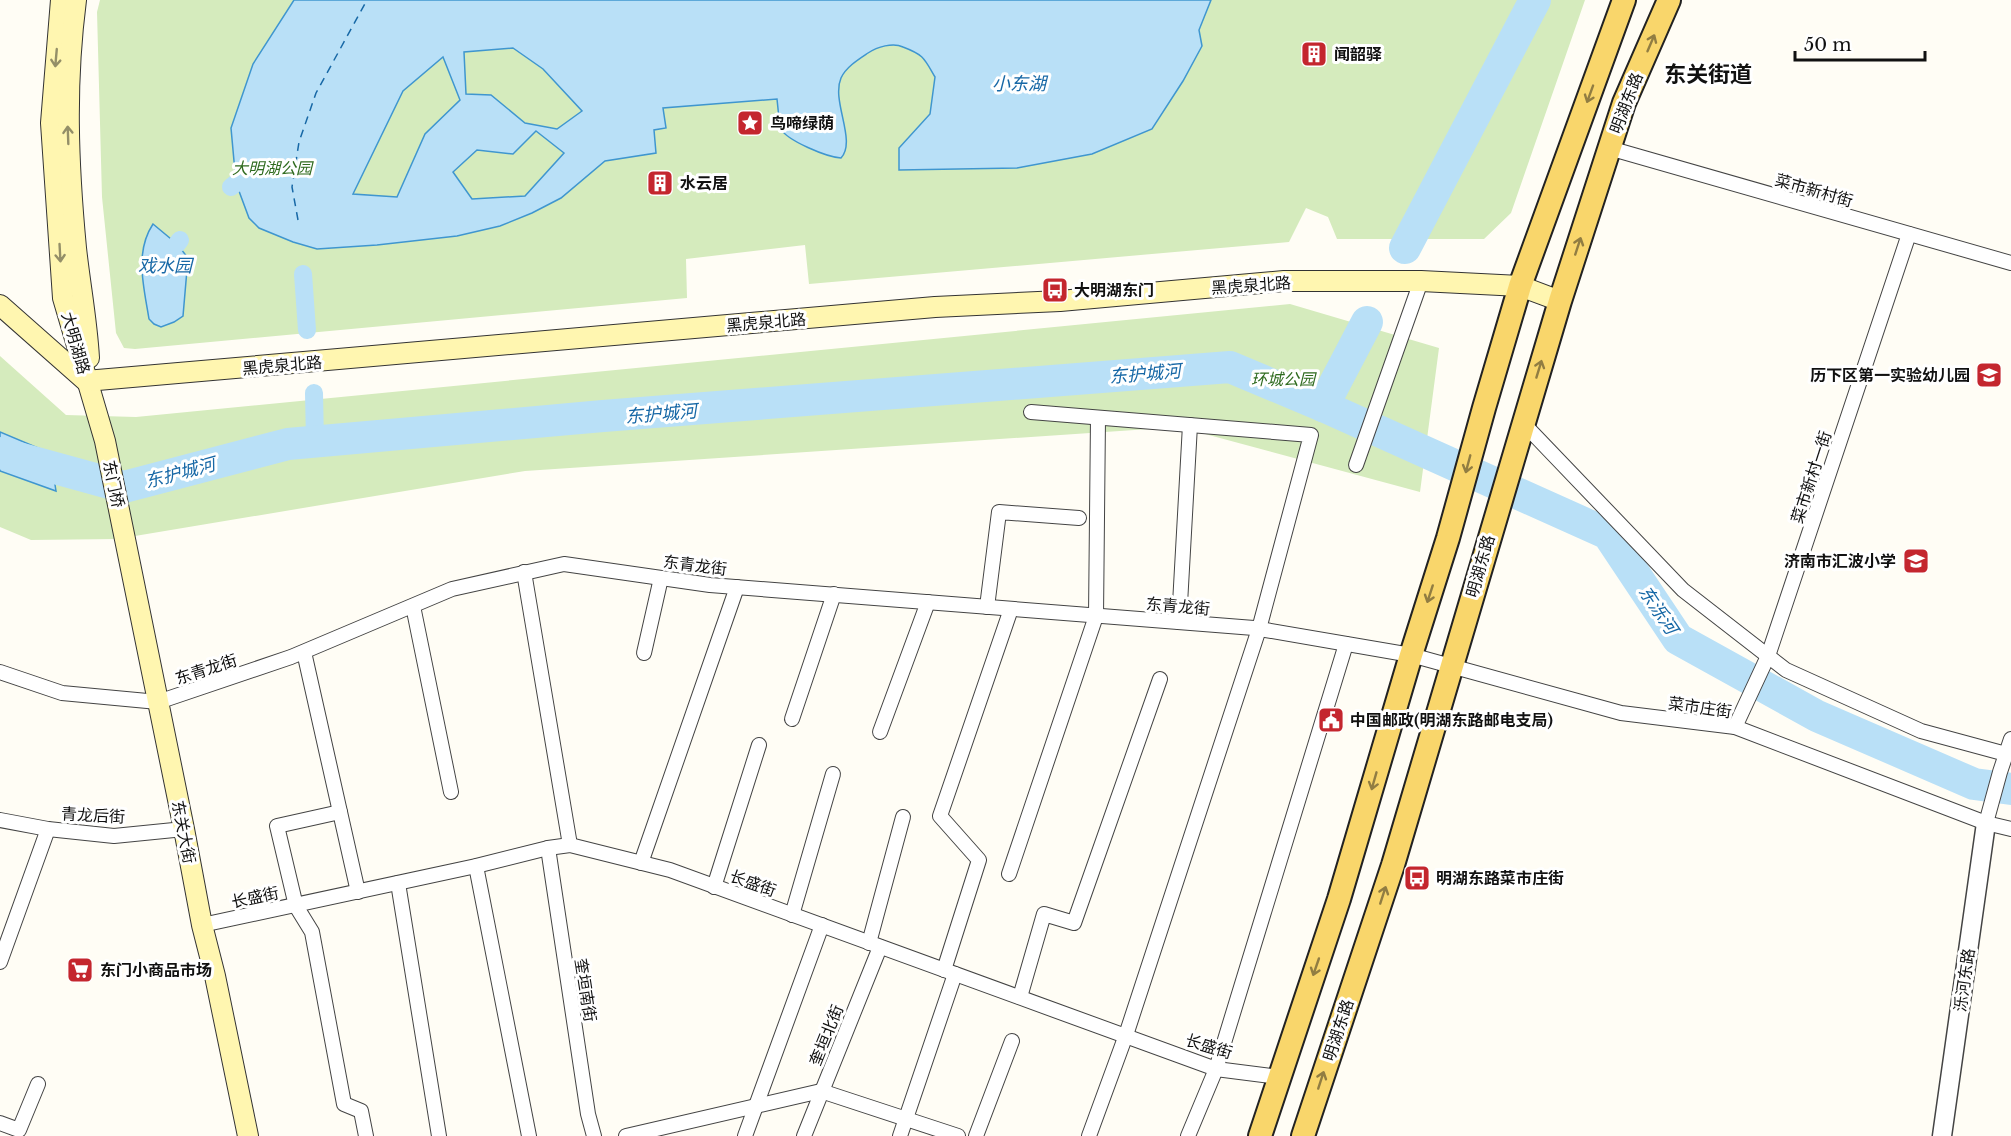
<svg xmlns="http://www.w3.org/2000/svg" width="2011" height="1136" viewBox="0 0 2011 1136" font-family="'Libre Baskerville','Noto Sans SC',serif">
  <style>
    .green { fill: #d5ebbd }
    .water { fill: #b9e0f7; stroke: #3f96cf; stroke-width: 1.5; fill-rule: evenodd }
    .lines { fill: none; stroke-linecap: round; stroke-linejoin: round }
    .canal { stroke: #b9e0f7; stroke-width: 18 }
    .river { stroke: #b9e0f7; stroke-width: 32 }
    .ferry { stroke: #1768a6; stroke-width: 1.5; stroke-dasharray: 8 6; stroke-linecap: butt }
    .minor-casing { stroke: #444; stroke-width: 16 }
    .tertiary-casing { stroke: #444; stroke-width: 21 }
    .secondary-casing { stroke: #333; stroke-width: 22 }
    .primary-casing { stroke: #222; stroke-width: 26 }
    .minor { stroke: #fff; stroke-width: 14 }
    .tertiary { stroke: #fff; stroke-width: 18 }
    .secondary { stroke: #fff6b0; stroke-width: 20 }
    .primary { stroke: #f9d66b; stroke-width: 22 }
    .oneway { stroke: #917d42 }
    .oneway2 { stroke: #948f68 }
    .labels { text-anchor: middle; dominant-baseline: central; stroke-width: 6; stroke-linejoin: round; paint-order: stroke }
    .poi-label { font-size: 16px; font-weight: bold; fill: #111; stroke: #fff; text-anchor: start }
    .street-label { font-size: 16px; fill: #111; stroke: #fff }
    .park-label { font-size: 16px; font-style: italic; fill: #2f6b1f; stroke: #fff }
    .water-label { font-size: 18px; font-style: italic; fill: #1768a6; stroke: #fff }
    .district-label { font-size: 22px; font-weight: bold; fill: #111; stroke: #fff }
  </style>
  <rect width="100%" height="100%" fill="#fffdf5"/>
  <!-- green -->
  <g class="green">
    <polygon points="100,0 1585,0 1511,213 1484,239 1337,239 1328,217 1306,208 1289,242 809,284 805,245 686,259 687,298 135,349 124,348 116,333 102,197 97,12"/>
    <polygon points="1290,304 1439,348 1420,492 1179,427 525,471 117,539 31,540 0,527 0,356 66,415 136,417"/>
  </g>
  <!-- water -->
  <g class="water">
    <path d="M294 0H1211L1199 30 1202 46 1183 81 1152 129 1092 154 1017 168 899 170V148L930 114 935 77C924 58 924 55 903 47 893 42 877 47 868 53 859 59 846 67 841 78 831 101 857 141 841 158 827 157 787 141 780 128L777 99 663 108 666 128 654 130 656 153 605 161 561 198 532 213 500 226 457 236 377 245 317 249 293 242 259 228 249 218 236 183 231 128 253 64ZM513 48 543 69 582 111 557 129 525 123 491 95 466 94 464 52ZM443 57 460 100 425 134 397 197 353 194 403 91ZM536 131 564 153 525 196 472 199 453 172 477 150 513 154Z"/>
    <path d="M153 224 177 244 188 258 183 316 174 322 161 327 154 324 149 319C144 287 134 253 153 224Z"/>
    <polygon points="0,432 50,453 56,491 0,471"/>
  </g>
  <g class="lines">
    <!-- canal -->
    <g class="canal">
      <polyline points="231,187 236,183"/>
      <polyline points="177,244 180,240"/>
      <polyline points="303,274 307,330"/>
      <polyline points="314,393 315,442"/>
    </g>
    <!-- river -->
    <g class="river">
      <polyline points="1405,248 1535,0"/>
      <polyline points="1323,406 1367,322"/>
      <polyline points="0,453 124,487 288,444 603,416 1230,367 1323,406 1608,534 1678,639 1817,716 1974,784 2011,789"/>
    </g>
    <!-- ferry -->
    <polyline class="ferry" points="298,220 292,187 299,142 316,93 367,0"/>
    <defs>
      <g id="minor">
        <polyline points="1609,148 2011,263"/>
        <polyline points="1031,412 1311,435 1259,629 1126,1035 1089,1136"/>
        <polyline points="1523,423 1683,590 1786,670 1921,731 2006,754"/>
        <polyline points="1356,465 1421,281"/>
        <polyline points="524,572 570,845"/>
        <polyline points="413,606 451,792"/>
        <polyline points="987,607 999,512 1079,518"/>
        <polyline points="1179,622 1190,425"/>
        <polyline points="304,652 358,892"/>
        <polyline points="644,653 661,578"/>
        <polyline points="0,672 62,693 158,702 291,657 452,589 564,564 710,585 1254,628 1411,655 1621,713 1735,727 1986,823 2011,829"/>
        <polyline points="792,719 834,594"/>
        <polyline points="1735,727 1768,656 1909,234"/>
        <polyline points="880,732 928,602"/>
        <polyline points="340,812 277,826 296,906 312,932 344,1104 361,1111 366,1136"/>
        <polyline points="0,820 48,829 114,836 184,829"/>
        <polyline points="1986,823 2000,772 2011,739"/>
        <polyline points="548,848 588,1114 594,1136"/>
        <polyline points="641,863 737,587"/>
        <polyline points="476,866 529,1136"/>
        <polyline points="1009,874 1096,616 1098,418"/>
        <polyline points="398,883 439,1136"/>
        <polyline points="714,887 759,745"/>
        <polyline points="792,915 833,774"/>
        <polyline points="202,925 476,866 548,848 570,845 670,870 1216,1069 1279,1077"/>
        <polyline points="869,943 903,817"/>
        <polyline points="0,962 48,829"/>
        <polyline points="944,970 979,860 940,816 1011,609"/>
        <polyline points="1020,997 1044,914 1074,923 1160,679"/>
        <polyline points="0,1123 19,1130 38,1084"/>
        <polyline points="626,1136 821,1091 958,1136"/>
        <polyline points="745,1136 822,925"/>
        <polyline points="804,1136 880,947"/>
        <polyline points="900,1136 955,974"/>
        <polyline points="976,1136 1012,1041"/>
        <polyline points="1188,1136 1216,1069 1346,644"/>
      </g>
      <polyline id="tertiary" points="1942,1136 1986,823"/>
      <g id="secondary">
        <polyline points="61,0 51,123 63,298 105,441 184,829 202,925 215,976 248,1136"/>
        <path d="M76 0C65 85 68 163 76 248 80 285 87 321 89 358"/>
        <polyline points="0,305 86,381 935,307 1060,301 1284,281 1421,281 1520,286 1560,301"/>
      </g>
      <g id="primary">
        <polyline points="1260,1136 1339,899 1411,655 1448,538 1484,408 1520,286 1624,0"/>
        <polyline points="1303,1136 1393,865 1560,301 1624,103 1669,0"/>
      </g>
    </defs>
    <!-- minor casing -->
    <use href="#minor" class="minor-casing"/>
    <!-- tertiary casing -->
    <use href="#tertiary" class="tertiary-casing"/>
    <!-- secondary casing -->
    <use href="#secondary" class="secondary-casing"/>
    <!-- primary casing -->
    <use href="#primary" class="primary-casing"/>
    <!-- minor -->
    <use href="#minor" class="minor"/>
    <!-- tertiary -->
    <use href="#tertiary" class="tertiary"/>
    <!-- secondary -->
    <use href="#secondary" class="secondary"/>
    <!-- primary -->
    <use href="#primary" class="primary"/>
  </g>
  <!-- one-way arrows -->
  <defs><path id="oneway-shaft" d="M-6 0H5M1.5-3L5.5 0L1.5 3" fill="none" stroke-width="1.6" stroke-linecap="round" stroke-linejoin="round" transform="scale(1.5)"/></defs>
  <g class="oneway">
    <use href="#oneway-shaft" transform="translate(1651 43) rotate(-67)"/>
    <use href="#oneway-shaft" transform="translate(1590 94) rotate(110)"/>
    <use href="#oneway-shaft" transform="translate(1578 246) rotate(-72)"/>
    <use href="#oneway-shaft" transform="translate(1539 369) rotate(-73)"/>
    <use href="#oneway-shaft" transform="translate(1468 464) rotate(105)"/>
    <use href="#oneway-shaft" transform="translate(1430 594) rotate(108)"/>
    <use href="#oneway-shaft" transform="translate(1374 781) rotate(106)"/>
    <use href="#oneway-shaft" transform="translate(1383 895) rotate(-72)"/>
    <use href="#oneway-shaft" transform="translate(1316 967) rotate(109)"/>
    <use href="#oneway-shaft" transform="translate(1321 1080) rotate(-72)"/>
  </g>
  <g class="oneway2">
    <use href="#oneway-shaft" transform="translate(56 58) rotate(95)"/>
    <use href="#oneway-shaft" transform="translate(68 135) rotate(-92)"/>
    <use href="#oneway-shaft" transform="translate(60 253) rotate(87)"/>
  </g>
  <!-- icons -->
  <defs>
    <symbol id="building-square" viewBox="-11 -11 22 22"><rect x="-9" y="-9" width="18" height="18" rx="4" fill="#c4262e" stroke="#fff"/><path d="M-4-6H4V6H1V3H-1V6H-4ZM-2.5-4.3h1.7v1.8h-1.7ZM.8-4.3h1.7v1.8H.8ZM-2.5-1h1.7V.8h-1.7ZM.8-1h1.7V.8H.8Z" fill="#fff"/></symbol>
    <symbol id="sight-square" viewBox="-11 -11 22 22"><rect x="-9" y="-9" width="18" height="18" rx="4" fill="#c4262e" stroke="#fff"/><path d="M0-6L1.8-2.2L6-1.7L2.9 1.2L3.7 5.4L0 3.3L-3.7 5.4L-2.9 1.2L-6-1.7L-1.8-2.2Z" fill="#fff"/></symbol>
    <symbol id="bus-square" viewBox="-11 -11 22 22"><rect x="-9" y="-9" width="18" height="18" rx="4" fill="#c4262e" stroke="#fff"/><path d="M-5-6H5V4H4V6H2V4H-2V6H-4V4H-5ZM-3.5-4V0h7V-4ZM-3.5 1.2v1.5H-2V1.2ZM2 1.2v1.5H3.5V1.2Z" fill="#fff"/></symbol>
    <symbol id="school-square" viewBox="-11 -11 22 22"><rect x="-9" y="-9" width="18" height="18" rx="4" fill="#c4262e" stroke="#fff"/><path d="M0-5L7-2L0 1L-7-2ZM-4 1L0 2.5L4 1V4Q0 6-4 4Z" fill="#fff"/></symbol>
    <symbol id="civic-square" viewBox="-11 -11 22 22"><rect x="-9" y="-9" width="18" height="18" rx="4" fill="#c4262e" stroke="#fff"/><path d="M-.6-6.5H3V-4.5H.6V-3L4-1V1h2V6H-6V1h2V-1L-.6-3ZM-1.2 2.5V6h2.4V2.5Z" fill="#fff"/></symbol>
    <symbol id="supermarket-square" viewBox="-11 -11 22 22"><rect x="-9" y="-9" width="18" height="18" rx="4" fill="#c4262e" stroke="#fff"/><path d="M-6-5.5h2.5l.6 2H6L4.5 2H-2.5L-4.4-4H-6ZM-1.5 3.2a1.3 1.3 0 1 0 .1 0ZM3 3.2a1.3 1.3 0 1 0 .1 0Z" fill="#fff"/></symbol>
  </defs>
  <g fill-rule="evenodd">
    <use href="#building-square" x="1299" y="39" width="30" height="30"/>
    <use href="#sight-square" x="735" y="108" width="30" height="30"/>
    <use href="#building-square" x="645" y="168" width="30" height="30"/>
    <use href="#bus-square" x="1040" y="275" width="30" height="30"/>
    <use href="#school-square" x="1974" y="360" width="30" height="30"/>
    <use href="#school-square" x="1901" y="546" width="30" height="30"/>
    <use href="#civic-square" x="1316" y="705" width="30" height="30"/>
    <use href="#bus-square" x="1402" y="863" width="30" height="30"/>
    <use href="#supermarket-square" x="65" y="955" width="30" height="30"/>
  </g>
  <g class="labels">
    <!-- poi labels -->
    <g class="poi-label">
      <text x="1334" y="54">闻韶驿</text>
      <text x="770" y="123">鸟啼绿荫</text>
      <text x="680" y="183">水云居</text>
      <text x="1074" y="290">大明湖东门</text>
      <text x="1970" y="375" text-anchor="end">历下区第一实验幼儿园</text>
      <text x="1896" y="561" text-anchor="end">济南市汇波小学</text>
      <text x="1350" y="720">中国邮政(明湖东路邮电支局)</text>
      <text x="1436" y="878">明湖东路菜市庄街</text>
      <text x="100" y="970">东门小商品市场</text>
    </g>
    <!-- street labels -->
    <g class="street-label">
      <text transform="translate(1626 103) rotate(-69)">明湖东路</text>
      <text transform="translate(1814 190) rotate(16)">菜市新村街</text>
      <text transform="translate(1251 285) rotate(-4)">黑虎泉北路</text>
      <text transform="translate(766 322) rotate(-5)">黑虎泉北路</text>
      <text transform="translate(76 343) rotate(74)">大明湖路</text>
      <text transform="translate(282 365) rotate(-5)">黑虎泉北路</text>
      <text transform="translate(1811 477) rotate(-72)">菜市新村一街</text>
      <text transform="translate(114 484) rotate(78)">东门桥</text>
      <text transform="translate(695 565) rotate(7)">东青龙街</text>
      <text transform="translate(1480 566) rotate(-74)">明湖东路</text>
      <text transform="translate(1178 606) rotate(5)">东青龙街</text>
      <text transform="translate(206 669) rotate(-18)">东青龙街</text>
      <text transform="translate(1700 707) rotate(8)">菜市庄街</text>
      <text transform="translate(93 815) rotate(3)">青龙后街</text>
      <text transform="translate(184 832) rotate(79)">东关大街</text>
      <text transform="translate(753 883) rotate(20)">长盛街</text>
      <text transform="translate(255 897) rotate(-12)">长盛街</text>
      <text transform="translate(1964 980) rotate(-82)">泺河东路</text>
      <text transform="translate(586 990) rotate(81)">奎垣南街</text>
      <text transform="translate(1338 1030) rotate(-72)">明湖东路</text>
      <text transform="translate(826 1035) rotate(-68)">奎垣北街</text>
      <text transform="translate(1209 1046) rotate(17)">长盛街</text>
    </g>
    <!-- park labels -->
    <g class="park-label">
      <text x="272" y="168">大明湖公园</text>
      <text x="1283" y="379">环城公园</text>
    </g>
    <!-- water labels -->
    <g class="water-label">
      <text x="1019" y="84">小东湖</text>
      <text x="165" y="266">戏水园</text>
      <text transform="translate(1145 374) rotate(-5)">东护城河</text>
      <text transform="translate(661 414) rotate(-5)">东护城河</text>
      <text transform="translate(180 473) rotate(-15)">东护城河</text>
      <text transform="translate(1658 610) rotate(56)">东泺河</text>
    </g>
    <!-- district labels -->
    <g class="district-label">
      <text x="1708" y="74">东关街道</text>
    </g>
  </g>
  <!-- scale -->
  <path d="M1795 51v9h130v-9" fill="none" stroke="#111111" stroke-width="3"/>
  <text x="1804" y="51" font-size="18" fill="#111111" stroke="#ffffff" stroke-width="4.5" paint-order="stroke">50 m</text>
</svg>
